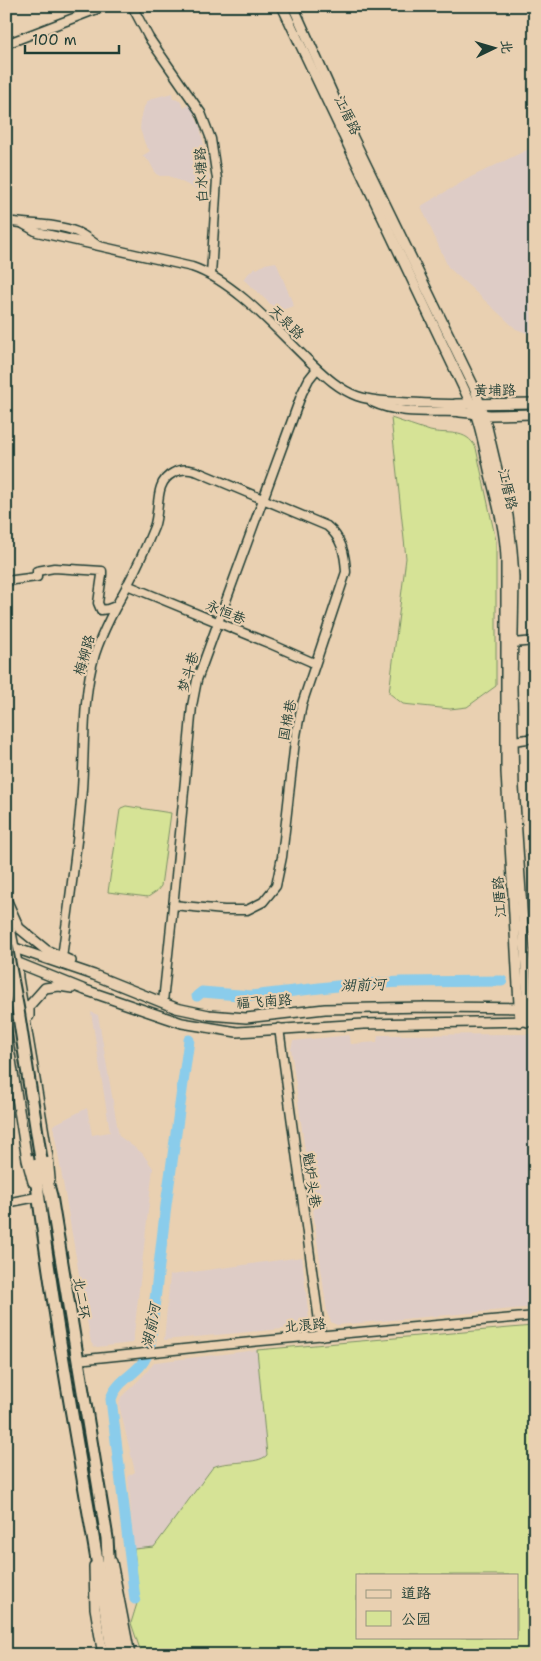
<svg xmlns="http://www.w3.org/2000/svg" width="541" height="1661" viewBox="0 0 541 1661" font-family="'Shantell Sans','LXGW WenKai TC',sans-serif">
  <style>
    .built { fill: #deccc6 }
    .green { fill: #d6e396; stroke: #7a9065; fill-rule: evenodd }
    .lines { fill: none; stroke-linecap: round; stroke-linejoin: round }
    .river { stroke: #8acceb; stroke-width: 11 }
    .minor-casing { stroke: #1f3d34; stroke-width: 11 }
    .major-casing { stroke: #1f3d34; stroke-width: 12 }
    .highway-casing { stroke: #1f3d34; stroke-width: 15 }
    .minor { stroke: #e9d0b1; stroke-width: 8 }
    .major { stroke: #e9d0b1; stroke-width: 9 }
    .highway { stroke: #e9d0b1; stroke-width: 11 }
    .highway-bridge-casing { stroke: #1f3d34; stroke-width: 15; stroke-linecap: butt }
    .highway-bridge { stroke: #e9d0b1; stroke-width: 11 }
    .labels { text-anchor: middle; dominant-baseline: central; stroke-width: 4.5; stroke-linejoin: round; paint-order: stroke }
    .street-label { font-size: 14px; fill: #1f3d34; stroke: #e9d0b1 }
    .water-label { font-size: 15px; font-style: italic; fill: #24443d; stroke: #e9d0b1 }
  </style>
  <rect width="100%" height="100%" fill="#e9d0b1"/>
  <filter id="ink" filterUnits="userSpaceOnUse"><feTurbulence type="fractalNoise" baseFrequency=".02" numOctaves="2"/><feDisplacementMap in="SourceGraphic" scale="10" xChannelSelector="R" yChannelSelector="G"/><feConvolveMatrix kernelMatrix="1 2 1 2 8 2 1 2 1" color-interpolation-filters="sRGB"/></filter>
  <g filter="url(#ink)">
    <!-- built -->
    <g class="built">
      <polygon points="172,93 173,99 180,100 184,108 190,104 200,127 208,164 209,195 169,176 160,176 156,174 149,161 142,156 150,151 145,144 140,129 141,119 144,107 148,101 153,98"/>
      <polygon points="535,146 535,333 527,333 516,329 448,267 421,206 471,177"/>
      <polygon points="276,262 294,306 278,311 243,279 255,267 257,269 265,264"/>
      <polygon points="528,820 535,820 535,925 532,890"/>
      <polygon points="91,1012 98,1015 119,1136 142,1153 153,1168 133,1343 97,1347 94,1346 91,1343 53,1125 87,1108 92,1135 110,1132"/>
      <polygon points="535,1034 535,1307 337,1325 331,1322 327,1313 291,1049 293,1041 349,1035 351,1044 377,1042 378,1035"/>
      <polygon points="302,1257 309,1318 308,1323 303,1327 164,1340 170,1275"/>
      <polygon points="257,1350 267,1453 266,1457 261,1460 223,1463 213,1467 154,1547 134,1549 128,1476 135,1472 119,1405 121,1397 142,1377 155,1362"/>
    </g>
    <!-- green -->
    <g class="green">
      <path d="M391 418C404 422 417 427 430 431 447 435 466 428 476 448L496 541V686L467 707 450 709 403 704 389 693 406 558Z"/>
      <polygon points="126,806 171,813 161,886 157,891 148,897 108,892 120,810 121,808"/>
      <path d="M533 1326 535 1328V1655H142L131 1623 139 1597 134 1549 154 1547 213 1467C227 1460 258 1465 267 1455L257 1350ZM357 1575H517V1637H357Z"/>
    </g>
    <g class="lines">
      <!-- river -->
      <g class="river">
        <polyline points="197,996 202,992 251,996 337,986 401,982 502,981"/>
        <path d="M135 1599 111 1399C115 1384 130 1377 140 1366 146 1359 149 1351 150 1343L166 1205 189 1040"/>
      </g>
      <defs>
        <g id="minor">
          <polyline points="132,6 149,38 201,113 211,139 217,179 211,275"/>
          <polyline points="6,44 105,6"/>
          <path d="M6 221C29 225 55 223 77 232 84 235 90 240 97 245"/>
          <path d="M23 224 37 232 192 267C234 281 276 329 308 360 323 374 338 389 357 396 370 401 385 401 399 402 418 403 437 404 456 404"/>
          <path d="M372 402C399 415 431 411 460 412"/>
          <polyline points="6,581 37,577 37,571 54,568 102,571 102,575 98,603 101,610 108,609 116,606"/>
          <polyline points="127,585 273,645 314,663"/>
          <polyline points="513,643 535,641"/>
          <polyline points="513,741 535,738"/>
          <path d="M62 958C69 902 78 846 82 789 85 746 82 696 95 654 103 630 115 608 127 586 137 567 146 547 154 527 161 509 153 483 173 473 182 468 188 469 198 472L327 526C342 538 345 554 346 572L302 704 295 741 282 857 276 886 263 902 247 910H224L173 905"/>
          <polyline points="163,1002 174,897 192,706 197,680 302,393 309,379 317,369"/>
          <polyline points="279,1028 321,1336"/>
          <polyline points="6,1203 37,1197"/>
          <polyline points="77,1360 261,1341 535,1316"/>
        </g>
        <g id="major">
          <path d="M282 6 474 410C482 430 485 453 490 474 497 502 505 529 506 558V772L520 1022"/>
          <polyline points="293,6 343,117 475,389 487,427 508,516 512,550 514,577 512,688 514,788 526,968 528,1022"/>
          <polyline points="456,404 535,403"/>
          <polyline points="460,412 490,415 535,414"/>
          <polyline points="6,899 19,928 46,950 71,961"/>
          <polyline points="6,907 17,963 18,978 48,1157 50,1179"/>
          <polyline points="6,945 94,975 176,1008 209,1015 246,1018 325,1009 426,1007 535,1008"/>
          <polyline points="6,958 85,990 167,1018 182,1023 237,1032 364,1024 535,1021"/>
          <polyline points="29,1016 29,1006 45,988 59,986 72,988"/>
          <polyline points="6,1029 27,1160 33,1182"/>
          <polyline points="112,1562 130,1655"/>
          <polyline points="94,1566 95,1608 103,1655"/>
        </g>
        <g id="highway">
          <polyline points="41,1159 51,1196 107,1538 109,1574 122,1655"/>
          <path d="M34 1160C54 1326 86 1490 113 1655"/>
        </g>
      </defs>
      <!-- minor casing -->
      <use href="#minor" class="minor-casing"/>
      <!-- major casing -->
      <use href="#major" class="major-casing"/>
      <!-- highway casing -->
      <use href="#highway" class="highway-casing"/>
      <!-- minor -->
      <use href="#minor" class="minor"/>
      <!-- major -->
      <use href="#major" class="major"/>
      <!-- highway -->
      <use href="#highway" class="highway"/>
      <defs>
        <polyline id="highway-bridge" points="6,946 18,1010 41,1159"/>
      </defs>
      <!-- highway-bridge casing -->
      <use href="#highway-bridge" class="highway-bridge-casing"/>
      <!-- highway-bridge -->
      <use href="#highway-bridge" class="highway-bridge"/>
    </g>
  </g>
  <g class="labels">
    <!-- street labels -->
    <g class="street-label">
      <text transform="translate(348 115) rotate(64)">江厝路</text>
      <text transform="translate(201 175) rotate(-93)">白水塘路</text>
      <text transform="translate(287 322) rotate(44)">天泉路</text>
      <text transform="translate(495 390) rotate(-1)">黄埔路</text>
      <text transform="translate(508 489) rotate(77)">江厝路</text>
      <text transform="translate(226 612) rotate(22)">永恒巷</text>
      <text transform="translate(84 655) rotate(-74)">梅柳路</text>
      <text transform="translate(188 672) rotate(-74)">梦斗巷</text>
      <text transform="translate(287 720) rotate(-79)">国棉巷</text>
      <text transform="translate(499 897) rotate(-94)">江厝路</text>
      <text transform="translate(264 1001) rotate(-4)">福飞南路</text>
      <text transform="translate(312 1180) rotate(82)">魁炉头巷</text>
      <text transform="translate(82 1298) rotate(81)">北二环</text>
      <text transform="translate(305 1325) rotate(-5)">北浪路</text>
    </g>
    <!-- water labels -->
    <g class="water-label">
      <text transform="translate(363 985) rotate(-2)">湖前河</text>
      <text transform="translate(151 1326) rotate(-79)">湖前河</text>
    </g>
  </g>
  <!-- margin -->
  <rect width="541" height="1661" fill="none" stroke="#e9d0b1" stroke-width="25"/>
  <rect x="12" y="12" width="516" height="1636" fill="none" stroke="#1f3d34" stroke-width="2" filter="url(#ink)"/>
  <!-- legend -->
  <rect x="356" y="1574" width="162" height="65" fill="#e9d0b1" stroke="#98957f"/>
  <rect x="366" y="1590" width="25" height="8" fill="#e9d0b1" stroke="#98957f"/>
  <text x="401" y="1598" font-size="15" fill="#1f3d34">道路</text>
  <rect x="366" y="1611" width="25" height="15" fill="#d6e396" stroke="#98957f"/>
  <text x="401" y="1624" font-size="15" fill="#1f3d34">公园</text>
  <!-- north arrow -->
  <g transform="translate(494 48) rotate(85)" stroke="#e9d0b1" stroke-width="4" paint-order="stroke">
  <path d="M0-4L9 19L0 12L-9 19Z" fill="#1f3d34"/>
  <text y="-8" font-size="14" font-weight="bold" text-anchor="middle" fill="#1f3d34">北</text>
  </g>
  <!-- scale -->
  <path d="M25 45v8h94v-8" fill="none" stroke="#1f3d34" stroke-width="2.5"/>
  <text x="32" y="45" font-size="15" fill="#1f3d34" stroke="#e9d0b1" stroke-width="4" paint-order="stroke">100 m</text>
</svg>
